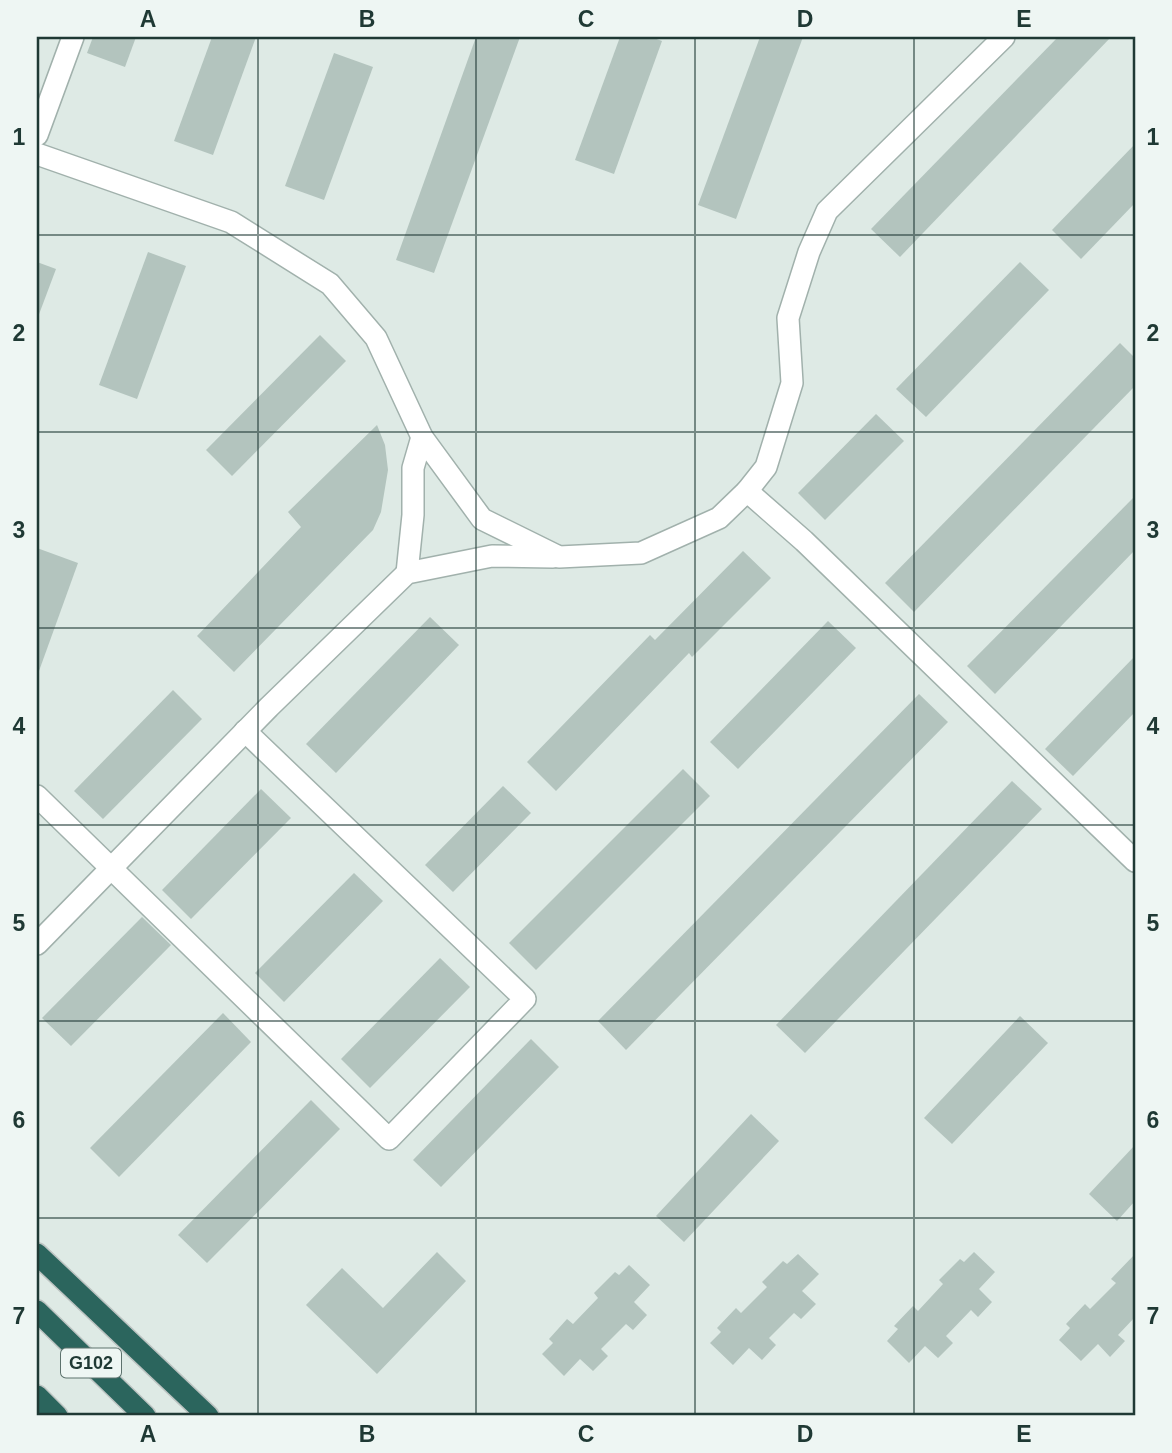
<svg xmlns="http://www.w3.org/2000/svg" width="1172" height="1453" viewBox="0 0 1172 1453" font-family="Helvetica,sans-serif">
  <style>
    .building { fill: #b3c4be }
    .lines { fill: none; stroke-linecap: round; stroke-linejoin: round }
    .minor-casing { stroke: #a1b1ac; stroke-width: 24 }
    .highway-casing { stroke: #bcc4c2; stroke-width: 24 }
    .minor { stroke: #fff; stroke-width: 21 }
    .highway { stroke: #2b655d; stroke-width: 21 }
    .grid { fill: none; stroke: #1f3934; stroke-width: 2; stroke-opacity: 0.55 }
    .labels { text-anchor: middle; dominant-baseline: central; stroke-width: 7; stroke-linejoin: round; paint-order: stroke }
    .shield { fill: #eef6f3; stroke: #5d726d; stroke-width: 2 }
    .shield-label { font-size: 18px; font-weight: bold; fill: #1f3934 }
    .neatline { fill: none; stroke: #1f3934; stroke-width: 2.5 }
    .grid-label { font-size: 23px; text-anchor: middle; font-weight: bold; fill: #1f3934 }
  </style>
  <rect width="100%" height="100%" fill="#deeae5"/>
  <!-- building -->
  <g class="building">
    <polygon points="93,37 136,37 125,67 87,53"/>
    <polygon points="212,37 256,37 213,155 174,141"/>
    <polygon points="476,37 520,37 434,273 396,260"/>
    <polygon points="620,37 651,37 662,41 614,174 575,160"/>
    <polygon points="760,37 803,37 736,219 698,205"/>
    <polygon points="1058,37 1111,37 900,257 871,229"/>
    <polygon points="334,53 373,67 324,200 285,186"/>
    <polygon points="1135,144 1135,203 1081,259 1052,230"/>
    <polygon points="148,252 186,266 137,399 99,385"/>
    <polygon points="37,262 56,269 38,317 37,317"/>
    <polygon points="1020,262 1049,290 926,417 896,389"/>
    <polygon points="320,335 346,361 232,476 206,450"/>
    <polygon points="1120,343 1135,358 1135,386 914,612 885,583"/>
    <polygon points="876,414 904,441 825,520 798,493"/>
    <polygon points="377,425 385,445 388,470 381,512 373,530 234,672 197,636 301,527 288,512"/>
    <polygon points="1135,496 1135,550 995,694 967,666"/>
    <polygon points="37,548 78,563 39,671 37,671"/>
    <polygon points="743,551 771,578 692,657 689,653 556,791 527,762 650,635 655,640"/>
    <polygon points="430,617 459,645 336,773 306,744"/>
    <polygon points="828,621 856,648 738,769 710,742"/>
    <polygon points="1135,656 1135,712 1073,776 1045,749"/>
    <polygon points="173,690 202,719 103,819 74,791"/>
    <polygon points="919,694 948,722 626,1050 598,1021"/>
    <polygon points="683,769 710,796 536,970 509,943"/>
    <polygon points="1012,781 1042,809 805,1053 776,1025"/>
    <polygon points="503,786 531,813 453,892 425,865"/>
    <polygon points="261,789 291,818 191,919 162,890"/>
    <polygon points="354,873 383,901 284,1002 255,973"/>
    <polygon points="142,917 171,945 71,1046 42,1018"/>
    <polygon points="440,958 470,987 370,1088 341,1059"/>
    <polygon points="223,1013 251,1042 119,1177 90,1148"/>
    <polygon points="1020,1016 1048,1043 952,1144 924,1118"/>
    <polygon points="531,1039 559,1067 441,1187 413,1160"/>
    <polygon points="311,1100 340,1129 207,1263 178,1235"/>
    <polygon points="751,1114 779,1141 684,1242 656,1216"/>
    <polygon points="1135,1145 1135,1201 1117,1221 1089,1194"/>
    <polygon points="437,1252 466,1281 377,1374 306,1305 342,1268 383,1308"/>
    <polygon points="974,1252 995,1272 979,1289 992,1302 978,1317 971,1310 946,1336 953,1343 938,1358 925,1346 909,1363 887,1341 898,1329 894,1326 913,1306 918,1311 943,1284 939,1280 960,1259 964,1262"/>
    <polygon points="798,1254 819,1274 802,1291 816,1304 801,1319 794,1313 769,1338 776,1345 762,1360 749,1348 733,1365 710,1343 721,1332 717,1328 736,1308 741,1313 767,1287 762,1282 783,1261 787,1264"/>
    <polygon points="1135,1254 1135,1317 1118,1335 1125,1341 1110,1357 1098,1344 1081,1361 1059,1340 1070,1328 1066,1324 1085,1304 1090,1309 1116,1283 1111,1279"/>
    <polygon points="629,1265 650,1285 634,1302 647,1315 633,1330 626,1324 601,1349 608,1356 593,1371 580,1359 564,1376 542,1354 553,1343 549,1339 567,1319 573,1324 598,1298 594,1293 615,1272 619,1275"/>
  </g>
  <g class="lines">
    <defs>
      <g id="minor">
        <polyline points="37,135 73,37"/>
        <polyline points="37,154 231,222 330,284 376,338 422,437 482,519 559,557 641,553 719,518 747,491 766,467 792,383 788,318 809,252 827,211 1004,37"/>
        <polyline points="747,491 804,541 1135,861"/>
        <polyline points="407,573 413,515 413,468 422,437"/>
        <polyline points="37,796 389,1139 525,999 245,731"/>
        <polyline points="37,944 269,707 407,573 492,556 553,557"/>
      </g>
      <g id="highway">
        <polyline points="37,1254 208,1416"/>
        <polyline points="37,1311 145,1416"/>
        <polyline points="37,1396 57,1416"/>
      </g>
    </defs>
    <!-- minor casing -->
    <use href="#minor" class="minor-casing"/>
    <!-- highway casing -->
    <use href="#highway" class="highway-casing"/>
    <!-- minor -->
    <use href="#minor" class="minor"/>
    <!-- highway -->
    <use href="#highway" class="highway"/>
  </g>
  <!-- grid -->
  <path class="grid" d="M258 37V1416M476 37V1416M695 37V1416M914 37V1416M37 235H1135M37 432H1135M37 628H1135M37 825H1135M37 1021H1135M37 1218H1135"/>
  <g class="labels">
    <!-- shield labels -->
    <rect class="shield" x="61" y="1348.5" width="60" height="29" rx="5"/>
    <g class="shield-label">
      <text x="91" y="1363">G102</text>
    </g>
  </g>
  <!-- border -->
  <rect width="1172" height="1453" fill="none" stroke="#eef6f3" stroke-width="77"/>
  <rect x="38" y="38" width="1096" height="1376" class="neatline"/>
  <g class="grid-label">
    <text x="148" y="27">A</text>
    <text x="367" y="27">B</text>
    <text x="586" y="27">C</text>
    <text x="805" y="27">D</text>
    <text x="1024" y="27">E</text>
    <text x="19" y="145">1</text>
    <text x="1153" y="145">1</text>
    <text x="19" y="341">2</text>
    <text x="1153" y="341">2</text>
    <text x="19" y="538">3</text>
    <text x="1153" y="538">3</text>
    <text x="19" y="734">4</text>
    <text x="1153" y="734">4</text>
    <text x="19" y="931">5</text>
    <text x="1153" y="931">5</text>
    <text x="19" y="1128">6</text>
    <text x="1153" y="1128">6</text>
    <text x="19" y="1324">7</text>
    <text x="1153" y="1324">7</text>
    <text x="148" y="1442">A</text>
    <text x="367" y="1442">B</text>
    <text x="586" y="1442">C</text>
    <text x="805" y="1442">D</text>
    <text x="1024" y="1442">E</text>
  </g>
</svg>
